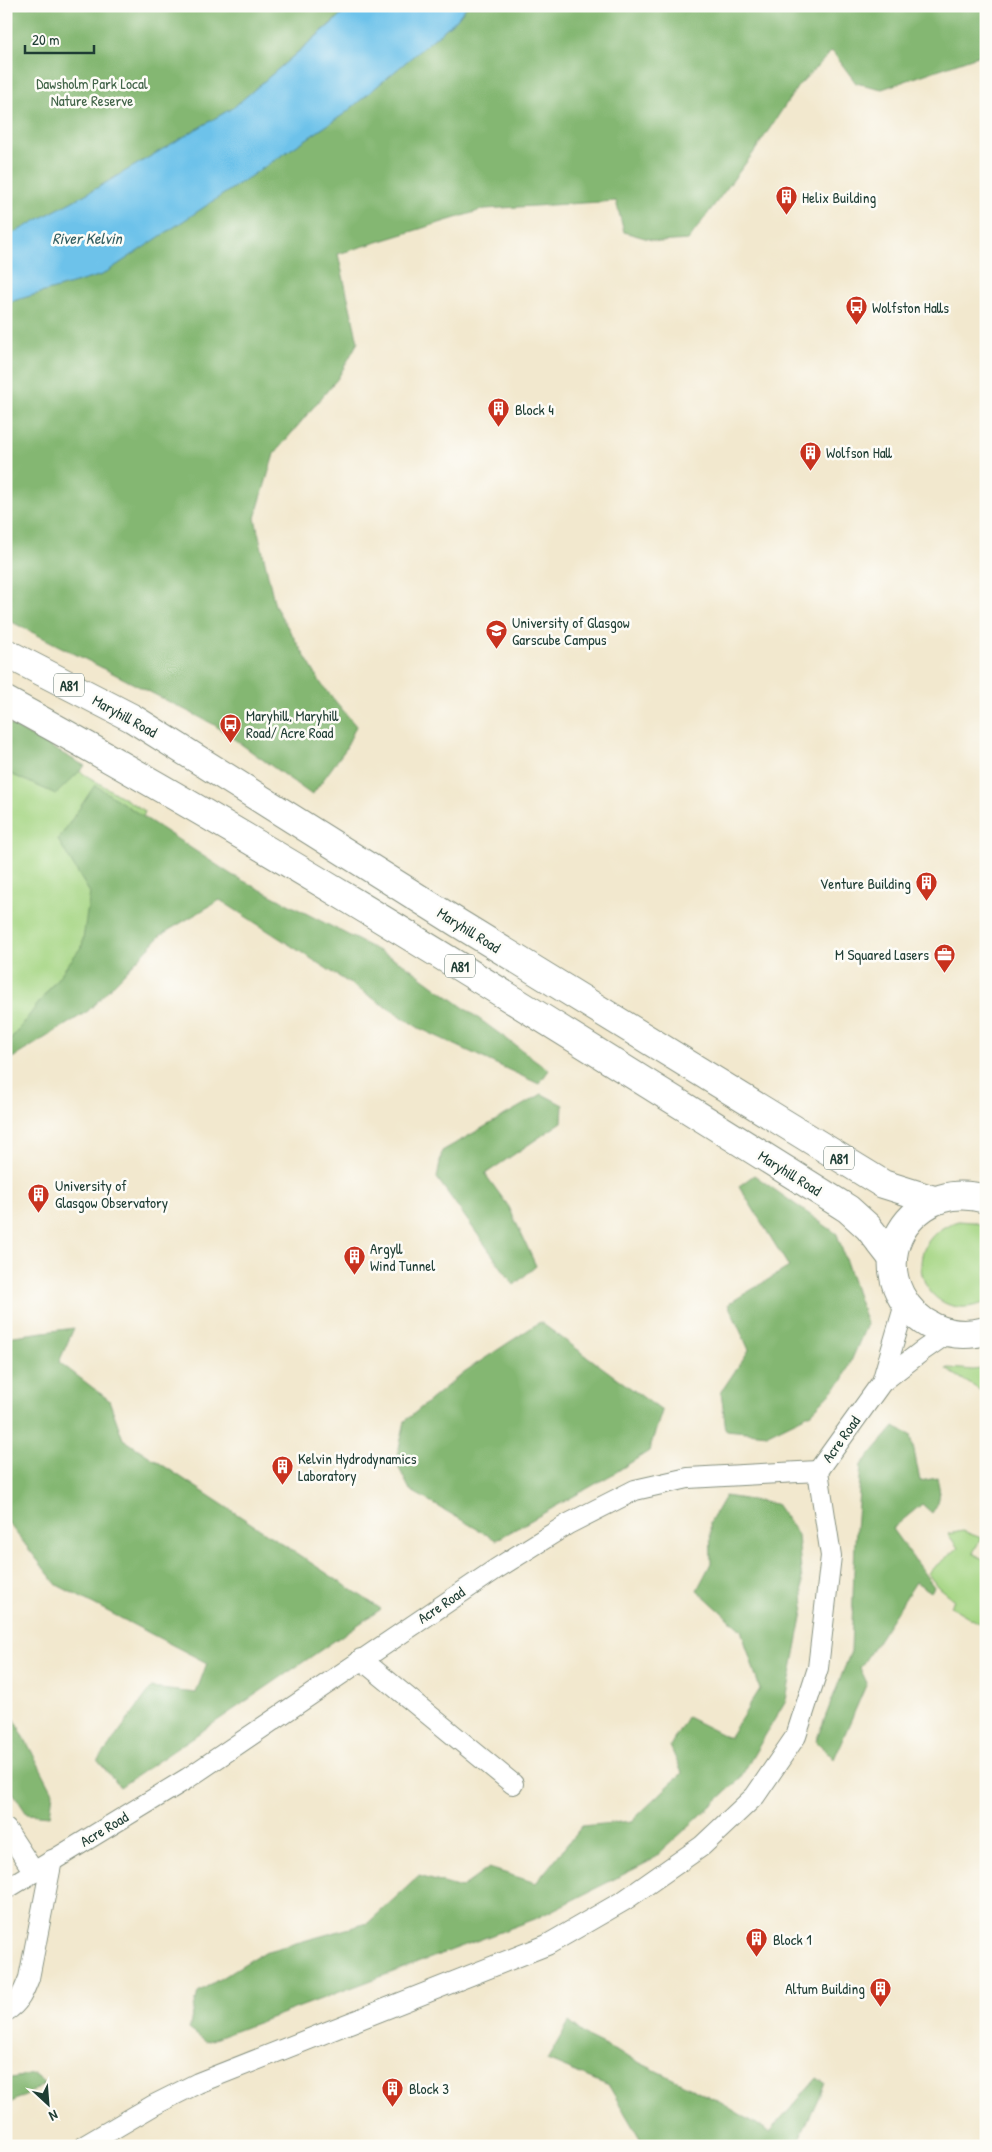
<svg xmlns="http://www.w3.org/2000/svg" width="992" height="2152" viewBox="0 0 992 2152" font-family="'Patrick Hand',sans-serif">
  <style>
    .green { fill: #a6d684; stroke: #628a5c }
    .forest { fill: #84b772; stroke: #527a53 }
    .water { fill: #6dc2ea; stroke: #46808f }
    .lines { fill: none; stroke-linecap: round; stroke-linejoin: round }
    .minor-casing { stroke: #889281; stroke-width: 22 }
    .primary-casing { stroke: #889281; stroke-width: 30 }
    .minor { stroke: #fff; stroke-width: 20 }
    .primary { stroke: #fff; stroke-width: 28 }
    .labels { text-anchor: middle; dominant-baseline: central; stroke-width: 5; stroke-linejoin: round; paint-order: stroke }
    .shield { fill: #fdfcf7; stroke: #62766e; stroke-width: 1 }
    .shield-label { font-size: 14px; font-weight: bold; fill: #1f3d34 }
    .park-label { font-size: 15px; fill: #416348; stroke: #fdfcf7 }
    .poi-label { font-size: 15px; fill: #1f3d34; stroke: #fdfcf7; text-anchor: start }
    .street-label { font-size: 15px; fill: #1f3d34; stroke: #fdfcf7 }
    .water-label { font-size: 16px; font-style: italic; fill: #325e62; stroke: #fdfcf7 }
  </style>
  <rect width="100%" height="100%" fill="#fdfcf7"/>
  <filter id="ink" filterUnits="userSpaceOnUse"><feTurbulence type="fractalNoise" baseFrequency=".02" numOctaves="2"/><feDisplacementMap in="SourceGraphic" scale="10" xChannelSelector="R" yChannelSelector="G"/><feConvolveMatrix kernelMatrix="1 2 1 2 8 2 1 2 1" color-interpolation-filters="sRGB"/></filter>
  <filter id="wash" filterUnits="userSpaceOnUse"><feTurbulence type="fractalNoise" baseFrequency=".0096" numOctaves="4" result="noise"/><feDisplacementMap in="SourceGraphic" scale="20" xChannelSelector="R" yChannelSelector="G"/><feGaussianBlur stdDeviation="1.12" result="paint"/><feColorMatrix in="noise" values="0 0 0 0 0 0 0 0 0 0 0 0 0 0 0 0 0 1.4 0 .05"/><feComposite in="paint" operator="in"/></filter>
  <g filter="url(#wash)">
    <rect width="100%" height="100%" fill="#f2e8ce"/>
    <!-- green -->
    <g class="green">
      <polygon points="6,727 145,811 124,879 82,947 6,1046"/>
      <path d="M958 1221 973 1222 986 1227V1302C924 1329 891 1242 958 1221Z"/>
      <polygon points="949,1368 974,1370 986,1368 986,1394 946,1369"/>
      <polygon points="963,1531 981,1538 973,1553 986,1561 986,1624 984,1626 950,1606 954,1600 938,1587 927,1573 958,1548 948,1534"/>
    </g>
    <!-- forest -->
    <g class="forest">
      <polygon points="6,6 351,6 234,107 97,188 6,237"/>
      <polygon points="467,6 986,6 986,53 882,89 856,83 832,51 798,86 754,152 688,240 659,242 624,232 616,201 485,209 338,254 358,342 338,378 274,454 255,518 275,606 322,685 356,726 345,750 312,795 213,724 6,619 6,303 102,275 344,114 456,20"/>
      <polygon points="6,722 85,766 56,794 6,772"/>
      <polygon points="95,785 232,875 404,964 549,1070 539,1084 419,1028 220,900 162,934 88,1011 6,1062 6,1046 82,946 90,893 58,840"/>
      <polygon points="542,1094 563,1105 562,1122 485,1174 509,1207 536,1266 514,1285 437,1178 442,1151"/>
      <polygon points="754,1175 837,1234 867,1324 843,1380 811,1413 768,1434 726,1430 721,1392 749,1350 728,1304 789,1267 739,1186"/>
      <polygon points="540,1322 662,1411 649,1451 613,1474 496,1540 410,1490 396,1462 405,1421 464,1372"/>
      <polygon points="74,1328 59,1362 109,1400 123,1439 381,1609 120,1787 98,1761 151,1688 196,1693 207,1663 57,1585 6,1520 6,1337"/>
      <path d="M894 1427 911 1435 920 1481 937 1478C941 1493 941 1500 932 1513L922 1504 892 1529 934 1587 931 1592 916 1582 860 1668 867 1683 834 1759 816 1741 851 1651 855 1542 861 1465Z"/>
      <polygon points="725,1496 776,1504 798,1535 804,1607 786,1700 739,1780 652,1860 535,1919 206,2042 189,2029 198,1992 264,1952 368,1923 419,1876 461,1888 489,1868 536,1883 582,1826 632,1821 682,1773 670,1746 687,1717 729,1738 760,1689 741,1630 697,1590 711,1563 710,1522"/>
      <polygon points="6,1703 53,1792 50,1816 27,1814 6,1782"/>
      <polygon points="569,2022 589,2038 716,2100 770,2132 817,2078 825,2083 799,2140 807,2146 644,2146 609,2086 547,2060"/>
      <polygon points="34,2074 46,2084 6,2105 6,2079"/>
    </g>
    <!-- water -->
    <polygon class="water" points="352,6 467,6 456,20 344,114 102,275 6,303 6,237 97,188 234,107"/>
  </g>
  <g filter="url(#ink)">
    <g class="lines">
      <defs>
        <g id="minor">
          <polyline points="882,1382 905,1304"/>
          <polyline points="818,1471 882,1382 922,1351 948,1333"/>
          <polyline points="361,1659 513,1784"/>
          <polyline points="6,1829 34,1872"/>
          <polyline points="6,1889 188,1778 496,1569 568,1524 635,1490 688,1478 818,1471"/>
          <path d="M6 2011C19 2004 24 1991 29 1978L52 1860"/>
          <polyline points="84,2146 154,2105 198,2083 547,1945 625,1900 702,1846 755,1796 796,1736 818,1668 831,1556 818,1471"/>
        </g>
        <g id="primary">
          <polyline points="6,653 132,718 458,923 883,1184 934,1200"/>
          <path d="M6 701C294 858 570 1036 848 1209L868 1227 893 1259"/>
          <path d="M986 1199C964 1193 943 1194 924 1207 857 1254 907 1352 986 1331"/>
        </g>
      </defs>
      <!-- minor casing -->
      <use href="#minor" class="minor-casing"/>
      <!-- primary casing -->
      <use href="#primary" class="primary-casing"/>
      <!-- minor -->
      <use href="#minor" class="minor"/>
      <!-- primary -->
      <use href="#primary" class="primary"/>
    </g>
  </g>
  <!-- icons -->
  <defs>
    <symbol id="building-pin" viewBox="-11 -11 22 30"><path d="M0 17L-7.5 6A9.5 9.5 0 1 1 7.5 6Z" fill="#c8321e" stroke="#fdfcf7"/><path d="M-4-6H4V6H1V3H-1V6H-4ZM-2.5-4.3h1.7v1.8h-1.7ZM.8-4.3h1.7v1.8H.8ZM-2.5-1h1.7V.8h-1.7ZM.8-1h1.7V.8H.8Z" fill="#fff"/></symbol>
    <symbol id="bus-pin" viewBox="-11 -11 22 30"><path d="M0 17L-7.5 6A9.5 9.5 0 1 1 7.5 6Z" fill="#c8321e" stroke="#fdfcf7"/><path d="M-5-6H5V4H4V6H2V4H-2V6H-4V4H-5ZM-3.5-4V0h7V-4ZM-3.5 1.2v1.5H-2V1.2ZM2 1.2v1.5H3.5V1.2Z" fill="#fff"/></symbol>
    <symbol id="university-pin" viewBox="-11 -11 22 30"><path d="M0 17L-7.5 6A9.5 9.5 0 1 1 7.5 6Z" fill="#c8321e" stroke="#fdfcf7"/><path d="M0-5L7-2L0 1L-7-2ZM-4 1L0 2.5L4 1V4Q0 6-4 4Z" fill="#fff"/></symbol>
    <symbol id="office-pin" viewBox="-11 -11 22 30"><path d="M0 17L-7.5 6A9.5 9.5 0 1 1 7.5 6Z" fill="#c8321e" stroke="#fdfcf7"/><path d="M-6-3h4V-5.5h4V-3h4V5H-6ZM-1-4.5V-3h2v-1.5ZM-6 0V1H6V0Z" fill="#fff"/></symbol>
  </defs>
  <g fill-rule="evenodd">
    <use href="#building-pin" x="774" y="184" width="25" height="34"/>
    <use href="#bus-pin" x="844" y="294" width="25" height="34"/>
    <use href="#building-pin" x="486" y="396" width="25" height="34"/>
    <use href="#building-pin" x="798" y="440" width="25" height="34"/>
    <use href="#university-pin" x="484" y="618" width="25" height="34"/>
    <use href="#bus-pin" x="218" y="712" width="25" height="34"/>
    <use href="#building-pin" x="914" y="870" width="25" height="34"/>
    <use href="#office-pin" x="932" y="942" width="25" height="34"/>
    <use href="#building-pin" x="26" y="1182" width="25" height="34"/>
    <use href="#building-pin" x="342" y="1244" width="25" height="34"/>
    <use href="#building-pin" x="270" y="1454" width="25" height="34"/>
    <use href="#building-pin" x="744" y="1926" width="25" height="34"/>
    <use href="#building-pin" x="868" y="1976" width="25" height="34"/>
    <use href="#building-pin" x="380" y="2076" width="25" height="34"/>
  </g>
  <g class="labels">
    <!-- shield labels -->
    <g class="shield">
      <rect x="54" y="673.5" width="30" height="23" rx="4"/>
      <rect x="445" y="954.5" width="30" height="23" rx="4"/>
      <rect x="824" y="1146.5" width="30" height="23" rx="4"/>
    </g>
    <g class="shield-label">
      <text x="69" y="685">A81</text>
      <text x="460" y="966">A81</text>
      <text x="839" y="1158">A81</text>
    </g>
    <!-- park labels -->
    <g class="park-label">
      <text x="92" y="83">Dawsholm Park Local<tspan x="92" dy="17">Nature Reserve</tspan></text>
    </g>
    <!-- poi labels -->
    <g class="poi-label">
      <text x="802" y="197">Helix Building</text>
      <text x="872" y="307">Wolfston Halls</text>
      <text x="515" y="409">Block 4</text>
      <text x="826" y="452">Wolfson Hall</text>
      <text x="512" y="622">University of Glasgow<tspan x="512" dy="17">Garscube Campus</tspan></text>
      <text x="246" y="715">Maryhill, Maryhill<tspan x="246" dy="17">Road/ Acre Road</tspan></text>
      <text x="911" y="883" text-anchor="end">Venture Building</text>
      <text x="929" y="954" text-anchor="end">M Squared Lasers</text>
      <text x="55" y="1185">University of<tspan x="55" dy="17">Glasgow Observatory</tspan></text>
      <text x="370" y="1248">Argyll<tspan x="370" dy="17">Wind Tunnel</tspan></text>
      <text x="298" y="1458">Kelvin Hydrodynamics<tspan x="298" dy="17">Laboratory</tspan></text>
      <text x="773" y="1939">Block 1</text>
      <text x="865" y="1988" text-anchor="end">Altum Building</text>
      <text x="409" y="2088">Block 3</text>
    </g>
    <!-- street labels -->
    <g class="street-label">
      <text transform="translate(125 716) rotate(29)">Maryhill Road</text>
      <text transform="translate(469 930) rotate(32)">Maryhill Road</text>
      <text transform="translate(790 1173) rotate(32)">Maryhill Road</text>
      <text transform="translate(841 1439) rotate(-54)">Acre Road</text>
      <text transform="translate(441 1605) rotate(-34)">Acre Road</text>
      <text transform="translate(104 1829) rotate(-31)">Acre Road</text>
    </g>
    <!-- water labels -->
    <g class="water-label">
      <text x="87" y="238">River Kelvin</text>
    </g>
  </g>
  <!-- margin -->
  <rect width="992" height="2152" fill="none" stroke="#fdfcf7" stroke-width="25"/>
  <!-- north arrow -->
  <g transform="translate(48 2104) rotate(154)" stroke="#fdfcf7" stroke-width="4" paint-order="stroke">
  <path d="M0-4L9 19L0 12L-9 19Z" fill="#1f3d34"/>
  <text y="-8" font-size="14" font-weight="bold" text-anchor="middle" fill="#1f3d34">N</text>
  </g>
  <!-- scale -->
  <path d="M25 45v8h69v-8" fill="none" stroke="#1f3d34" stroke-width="2.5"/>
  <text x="32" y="45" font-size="15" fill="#1f3d34" stroke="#fdfcf7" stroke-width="4" paint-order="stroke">20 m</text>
</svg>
